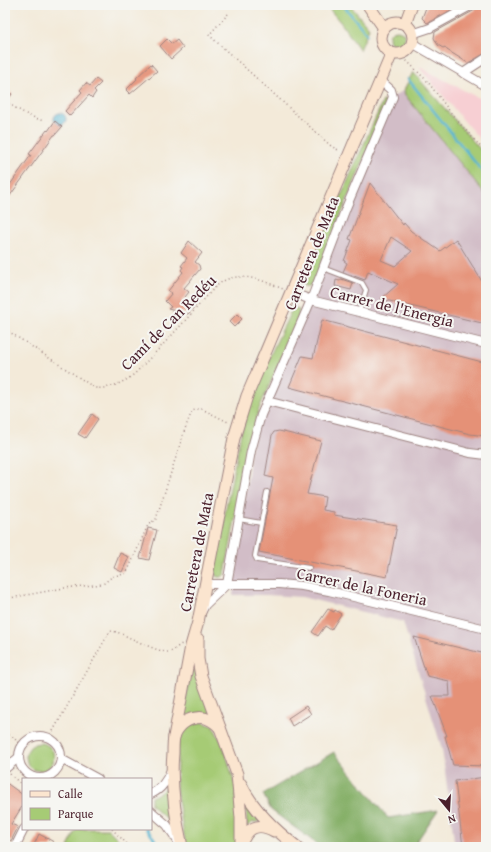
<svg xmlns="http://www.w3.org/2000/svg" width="491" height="852" viewBox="0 0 491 852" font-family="'Gentium Book Plus',serif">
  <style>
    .built { fill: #f7cfd3 }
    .industrial { fill: #d2bdc7 }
    .green { fill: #a6cb75; stroke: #787550 }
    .forest { fill: #84af66; stroke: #676748 }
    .water { fill: #54b5d3; stroke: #4f6a7f }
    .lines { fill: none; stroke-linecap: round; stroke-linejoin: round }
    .stream { stroke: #54b5d3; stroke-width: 2.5 }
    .building { fill: #e59177; fill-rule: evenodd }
    .lane-casing { stroke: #9e8482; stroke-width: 6 }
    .street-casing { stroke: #9e8482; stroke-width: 10 }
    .secondary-casing { stroke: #9e8482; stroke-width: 13 }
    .path { stroke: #9e8482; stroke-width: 1.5; stroke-dasharray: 1 3; stroke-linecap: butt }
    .lane { stroke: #fff; stroke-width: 4 }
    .street { stroke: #fff; stroke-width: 8 }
    .secondary { stroke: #fbe5cf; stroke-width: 11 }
    .labels { text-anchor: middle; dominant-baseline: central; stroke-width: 4; stroke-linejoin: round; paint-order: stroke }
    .street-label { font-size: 16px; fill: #4a1f2b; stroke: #f6f6f2 }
  </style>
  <rect width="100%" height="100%" fill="#f6f6f2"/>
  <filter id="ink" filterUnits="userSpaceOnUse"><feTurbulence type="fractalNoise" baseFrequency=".025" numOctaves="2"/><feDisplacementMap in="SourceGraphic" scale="8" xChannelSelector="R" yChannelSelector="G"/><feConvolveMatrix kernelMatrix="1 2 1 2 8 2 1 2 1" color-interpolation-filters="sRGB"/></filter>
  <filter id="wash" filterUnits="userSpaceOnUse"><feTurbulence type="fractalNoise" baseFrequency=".012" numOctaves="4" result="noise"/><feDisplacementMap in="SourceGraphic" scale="16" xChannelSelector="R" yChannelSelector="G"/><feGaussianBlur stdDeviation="0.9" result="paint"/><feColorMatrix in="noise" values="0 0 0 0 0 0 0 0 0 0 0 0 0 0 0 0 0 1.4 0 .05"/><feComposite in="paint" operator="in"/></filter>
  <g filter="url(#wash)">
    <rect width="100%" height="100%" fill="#f3ead9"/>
    <!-- built -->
    <polygon class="built" points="418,66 486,102 486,146 470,128"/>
    <!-- industrial -->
    <polygon class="industrial" points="404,90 405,95 486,195 486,847 455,847 442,749 403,622 302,597 267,595 233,595 251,451 261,415 393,97"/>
    <!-- green -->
    <g class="green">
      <polygon points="326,5 350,5 369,28 360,50 341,23"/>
      <circle cx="397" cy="38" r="8"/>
      <polygon points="413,72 486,156 486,195 405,95 404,90"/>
      <polygon points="383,101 387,103 338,222 312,284 309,286 305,286 303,282"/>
      <polygon points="296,308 299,310 298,319 259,409 249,444 225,574 222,577 218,577 216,576 215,571 216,558 241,433 250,404 266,364 292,309"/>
      <path d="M194 657 211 715C200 712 193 713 182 717Z"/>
      <polygon points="201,722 213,726 224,747 236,789 237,847 186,847 176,789 178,739 186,726"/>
      <circle cx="40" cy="757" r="14"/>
      <polygon points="167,787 168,803 172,824 151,805 151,797 160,793"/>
      <polygon points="246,803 261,821 251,823 247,827"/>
      <polygon points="77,829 108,829 126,847 68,847"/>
    </g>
    <!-- forest -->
    <polygon class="forest" points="334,752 388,818 438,810 413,847 381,847 380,845 367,846 365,847 321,847 271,810 263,794"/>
    <!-- water -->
    <circle class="water" cx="60" cy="119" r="6"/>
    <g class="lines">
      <!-- stream -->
      <g class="stream">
        <polyline points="343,5 367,34"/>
        <polyline points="408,79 486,176"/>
        <polyline points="146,829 153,837 159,847"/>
      </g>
    </g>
    <g id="blocks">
      <!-- building -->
      <g class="building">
        <polygon points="427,5 461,5 427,23 422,18"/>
        <polygon points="477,5 486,5 486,53 468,63 447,50 445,47 443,48 438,45 434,38 435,32 475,10"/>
        <polygon points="167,39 172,44 177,40 183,48 171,59 160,46"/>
        <polygon points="151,64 157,71 130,94 126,90 137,79 136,78"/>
        <polygon points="96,79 101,83 94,90 96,92 92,98 89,95 70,116 65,111 82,92 80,90 86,83 90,86"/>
        <polygon points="5,90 12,94 5,104"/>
        <polygon points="55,121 62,127 55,135 54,135 9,197 5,193 5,191 12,182 31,155 29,154 47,130 48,131"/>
        <path d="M370 183 403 225 404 223 411 231 440 251 456 239 486 288V324L381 299 398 284 368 271 365 280 343 272 347 263 344 261 352 240 349 239ZM391 237 412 251 395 266 381 260Z"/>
        <polygon points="189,241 202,253 195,262 199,265 200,269 184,288 189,292 181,302 196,305 188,314 168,309 171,307 165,301 172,293 168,291 183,272 181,270 183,267 181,266 187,258 181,253"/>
        <polygon points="341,279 353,283 351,290 335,286 336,280 340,281"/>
        <polygon points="237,314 242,319 234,327 229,322"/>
        <polygon points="322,320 486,363 486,436 470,434 289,387 302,356 313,358"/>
        <polygon points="92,414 98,419 85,438 78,434"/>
        <polygon points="279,431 321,441 307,494 325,497 323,510 334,512 334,515 397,525 387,577 259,552 273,478 265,476 272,435 274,432"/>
        <polygon points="148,528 157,530 149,560 140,558"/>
        <polygon points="120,553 129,557 122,572 114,568"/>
        <polygon points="328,609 334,612 335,610 341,614 331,630 325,626 318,636 312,632"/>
        <polygon points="414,637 486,654 486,766 453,765 445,736 447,736 432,696 450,696 449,681 427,676"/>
        <polygon points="306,706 311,714 292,726 288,718"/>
        <polygon points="486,777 486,847 463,847 455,781"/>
        <polygon points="5,782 23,795 23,805 11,824 18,827 11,841 5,836"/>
        <polygon points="39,834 54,842 51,847 33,847"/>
      </g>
    </g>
  </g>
  <g filter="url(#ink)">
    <use href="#blocks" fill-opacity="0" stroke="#9e8482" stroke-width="1"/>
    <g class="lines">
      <defs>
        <g id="lane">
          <polyline points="323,268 362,283 366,290 359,312"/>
          <polyline points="267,492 255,556 257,560 309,568"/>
          <polyline points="239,519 261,523"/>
        </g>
        <g id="street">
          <polyline points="412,34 430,28 472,5"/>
          <polyline points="412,43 486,86"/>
          <polyline points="463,73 486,58"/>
          <polyline points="291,292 311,300 486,344"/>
          <polyline points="267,401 470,453 486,455"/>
          <polyline points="206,584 279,584 302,586 329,591 486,629"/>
          <polyline points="202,611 205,605 227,584 251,451 261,415 311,300 346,208 393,97 391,90 381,81"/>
          <circle cx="40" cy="757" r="21"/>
          <polyline points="61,759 98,779"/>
          <polyline points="5,769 19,757"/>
          <path d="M151 794C162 789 167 780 171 770"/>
          <polyline points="151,811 167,825 179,843"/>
          <polyline points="15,847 24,829"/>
        </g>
        <g id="secondary">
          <polyline points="368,5 384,28"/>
          <circle cx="397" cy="38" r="16"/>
          <polyline points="405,24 412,5"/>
          <polyline points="198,639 198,659 201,676 237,774 241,818 241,847"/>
          <polyline points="174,737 191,646 198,622 234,438 247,396 392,53"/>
          <path d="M241 784C253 810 275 830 297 847"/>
          <path d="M241 845C247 827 258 822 274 831"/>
          <path d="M182 847C175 816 170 785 173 753 173 748 173 742 174 737 177 727 186 719 196 718 205 716 214 721 220 728"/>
        </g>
      </defs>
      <!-- lane casing -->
      <use href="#lane" class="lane-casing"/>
      <!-- street casing -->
      <use href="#street" class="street-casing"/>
      <!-- secondary casing -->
      <use href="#secondary" class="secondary-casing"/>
      <!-- path -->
      <g class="path">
        <polyline points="228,14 209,35 331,146 340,151"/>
        <polyline points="401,55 428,82 454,117 486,153"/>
        <polyline points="5,102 28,115 43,121"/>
        <path d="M5 329 95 388C105 389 115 386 124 381 133 377 140 368 147 361 166 342 183 323 201 303 209 294 218 281 231 278 248 274 267 282 283 289"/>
        <polyline points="5,599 64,588 103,584 113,576 125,574 129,568 148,525 156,519 185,429 192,411 198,409 202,409 230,423"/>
        <polyline points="5,733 13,737 22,746"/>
        <path d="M49 738 110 631 117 632C127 636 160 653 168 652 174 652 177 646 182 644"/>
        <polyline points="10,774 23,786"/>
        <polyline points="112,829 130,847"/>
      </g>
      <!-- lane -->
      <use href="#lane" class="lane"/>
      <!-- street -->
      <use href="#street" class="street"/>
      <!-- secondary -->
      <use href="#secondary" class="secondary"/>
    </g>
  </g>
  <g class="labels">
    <!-- street labels -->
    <g class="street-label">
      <text transform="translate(311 253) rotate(-68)">Carretera de Mata</text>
      <text transform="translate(392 306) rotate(14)">Carrer de l'Energia</text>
      <text transform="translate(168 322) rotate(-45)">Camí de Can Redéu</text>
      <text transform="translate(196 552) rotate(-79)">Carretera de Mata</text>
      <text transform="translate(362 586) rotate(12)">Carrer de la Foneria</text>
    </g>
  </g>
  <!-- margin -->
  <rect width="491" height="852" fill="none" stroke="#f6f6f2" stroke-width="20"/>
  <!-- legend -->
  <rect x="22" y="778" width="130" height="52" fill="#f6f6f2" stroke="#b1a0a2"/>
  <rect x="30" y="791" width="20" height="6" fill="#fbe5cf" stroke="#b1a0a2"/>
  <text x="58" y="798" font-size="12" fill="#4a1f2b">Calle</text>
  <rect x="30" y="808" width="20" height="12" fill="#a6cb75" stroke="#b1a0a2"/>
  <text x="58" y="818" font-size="12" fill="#4a1f2b">Parque</text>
  <!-- north arrow -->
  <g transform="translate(449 810) rotate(162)" stroke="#f6f6f2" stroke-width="3" paint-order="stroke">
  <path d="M0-3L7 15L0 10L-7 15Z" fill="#4a1f2b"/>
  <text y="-6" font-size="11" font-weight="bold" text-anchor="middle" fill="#4a1f2b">N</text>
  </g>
</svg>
